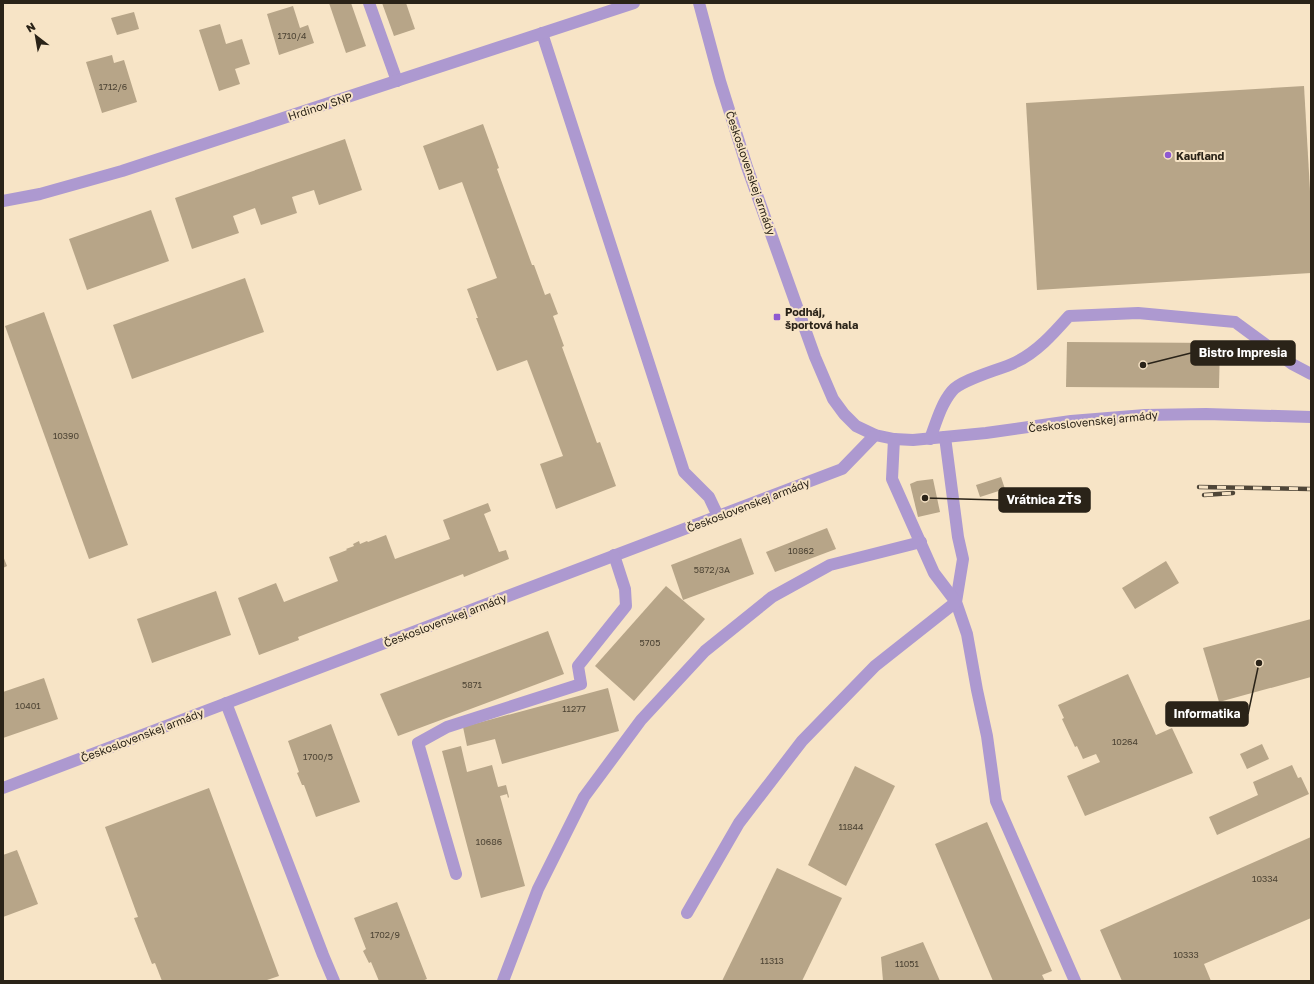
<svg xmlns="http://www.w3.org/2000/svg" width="1314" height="984" viewBox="0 0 1314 984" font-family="'Golos Text',sans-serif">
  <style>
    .building { fill: #b7a588 }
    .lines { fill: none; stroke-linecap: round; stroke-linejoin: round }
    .minor { stroke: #ad99d0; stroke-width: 12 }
    .rail-casing { stroke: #4f4638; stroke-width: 4.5 }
    .rail { stroke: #f7e4c6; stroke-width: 3; stroke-dasharray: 9; stroke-linecap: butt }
    .poi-dot { fill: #8e59d1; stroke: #f7e4c6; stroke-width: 1.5 }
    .labels { text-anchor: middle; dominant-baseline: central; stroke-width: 4; stroke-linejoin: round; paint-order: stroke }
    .number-label { font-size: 9px; fill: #4d4434 }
    .street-label { font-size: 11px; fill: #2a2318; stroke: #f7e4c6 }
    .poi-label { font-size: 11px; font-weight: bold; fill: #2a2318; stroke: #f7e4c6; text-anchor: start }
    .leader { fill: none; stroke: #2a2318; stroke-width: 1.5 }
    .callout-dot { fill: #2a2318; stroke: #f7e4c6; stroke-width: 1.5 }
    .callout { fill: #2a2318; stroke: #2a2318; stroke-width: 1.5 }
    .callout-label { font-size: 12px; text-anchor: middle; font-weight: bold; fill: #fff }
  </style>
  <rect width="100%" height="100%" fill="#f7e4c6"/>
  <!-- building -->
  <g class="building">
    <polygon points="329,3 351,3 366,46 346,53"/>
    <polygon points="382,3 406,3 415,29 394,36"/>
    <polygon points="293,6 300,28 308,25 314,43 279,55 267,14"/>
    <polygon points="134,12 139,29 117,35 111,18"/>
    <polygon points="220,24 226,44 242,39 250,64 235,69 240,84 219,91 199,30"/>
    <polygon points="112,55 114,63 124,60 137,102 102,113 86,62"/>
    <polygon points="1304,86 1311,208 1311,273 1037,290 1026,103"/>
    <polygon points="483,124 499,168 497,169 532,265 534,265 545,295 550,293 558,314 553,316 564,346 562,347 597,443 600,442 616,486 556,509 540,464 563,456 527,360 497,371 476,318 478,318 467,289 497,278 462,182 439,190 423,146"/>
    <polygon points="345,139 362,190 319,205 314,190 292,197 297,213 261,225 255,208 233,216 239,233 192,249 175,198"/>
    <polygon points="151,210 169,261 87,290 69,239"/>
    <polygon points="245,278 264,332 132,379 113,325"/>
    <polygon points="44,312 128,545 89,559 5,326"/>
    <polygon points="1067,342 1220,343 1219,388 1066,387"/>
    <polygon points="1001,477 1005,489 980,497 976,485"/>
    <polygon points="933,479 940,512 918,517 910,484 917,481"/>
    <polygon points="488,503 491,511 484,514 499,552 506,550 509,559 464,577 463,574 298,637 299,640 259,655 238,598 276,583 284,602 338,581 329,557 347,550 346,549 354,546 353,544 359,541 360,544 367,541 368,542 386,535 395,559 450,539 443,520"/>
    <polygon points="827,528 836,549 775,572 766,552"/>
    <polygon points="741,538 754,574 683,600 671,565"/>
    <polygon points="3,556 7,566 3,568"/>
    <polygon points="1166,561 1179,583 1135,609 1122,588"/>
    <polygon points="666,586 705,619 634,701 595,666"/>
    <polygon points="216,591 231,635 152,663 137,619"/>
    <polygon points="1311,619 1311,677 1219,702 1203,648"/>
    <polygon points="548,631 564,674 398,736 380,694"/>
    <polygon points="1128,674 1156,735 1172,728 1193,773 1085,816 1067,776 1100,762 1096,754 1083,759 1077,746 1075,747 1062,719 1064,718 1058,705"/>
    <polygon points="44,678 58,719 3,738 3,692"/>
    <polygon points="608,688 619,731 502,764 495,739 467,746 463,727"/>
    <polygon points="331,724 360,802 316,817 304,785 302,785 297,773 299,772 288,741"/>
    <polygon points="1262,744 1269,759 1247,769 1240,754"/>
    <polygon points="461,746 467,772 492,765 498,787 506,785 509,797 508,798 507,794 500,796 525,886 481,898 442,751"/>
    <polygon points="1292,765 1298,778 1301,777 1309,794 1217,835 1209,817 1258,795 1253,782"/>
    <polygon points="855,766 895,786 846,886 808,865"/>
    <polygon points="209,788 279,976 264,981 162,981 155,963 152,964 134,918 138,917 105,827"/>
    <polygon points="987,822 1052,971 1042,975 1045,981 993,981 935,844"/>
    <polygon points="1311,837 1311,918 1204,964 1211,981 1122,981 1100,930"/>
    <polygon points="17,850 38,904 3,917 3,855"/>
    <polygon points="777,868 842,898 802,981 722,981"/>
    <polygon points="397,902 427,979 422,981 379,981 371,962 369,963 363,951 366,949 354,918"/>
    <polygon points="923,942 940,981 883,981 881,957"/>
  </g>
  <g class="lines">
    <!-- minor -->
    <g class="minor">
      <polyline points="369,3 397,81"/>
      <polyline points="699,3 720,81 747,167 815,357 833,399 844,414 856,426 875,435 894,439 913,440 986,433 1071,421 1145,415 1206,414 1311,417"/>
      <polyline points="542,33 684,472 709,497 718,516"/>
      <polyline points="3,201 40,194 122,171 634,3"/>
      <polyline points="945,437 958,537 963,559 956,602 967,634 977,690 987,736 996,801 1075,981"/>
      <path d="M930 439C936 423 941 404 952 391 962 379 1000 370 1016 362 1037 352 1053 334 1069 316L1138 313 1235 322 1292 364 1311 374"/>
      <polyline points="226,703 323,955 334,981"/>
      <polyline points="3,788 842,469 875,435"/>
      <polyline points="456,874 418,743 447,727 581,684 578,666 626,606 625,589 614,555"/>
      <polyline points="687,913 739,823 802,741 875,666 956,602 934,573 892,479 894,439"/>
      <polyline points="503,981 538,889 584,797 641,720 705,651 772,597 830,565 921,542"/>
    </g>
    <defs>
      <g id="rail">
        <polyline points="1199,487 1311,489"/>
        <polyline points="1204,495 1233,493"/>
      </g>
    </defs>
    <!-- rail casing -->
    <use href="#rail" class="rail-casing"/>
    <!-- rail -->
    <use href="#rail" class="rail"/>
  </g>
  <!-- markers -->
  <g class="poi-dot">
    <circle cx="1168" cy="155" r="4"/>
    <rect x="773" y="313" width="8" height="8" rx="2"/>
  </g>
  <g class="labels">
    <!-- number labels -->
    <g class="number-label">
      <text x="292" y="35">1710/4</text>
      <text x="113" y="86">1712/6</text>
      <text x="66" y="435">10390</text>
      <text x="801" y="550">10862</text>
      <text x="712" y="569">5872/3A</text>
      <text x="650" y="642">5705</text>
      <text x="472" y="684">5871</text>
      <text x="28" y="705">10401</text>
      <text x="574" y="708">11277</text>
      <text x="1125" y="741">10264</text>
      <text x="318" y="756">1700/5</text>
      <text x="851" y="826">11844</text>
      <text x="489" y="841">10686</text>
      <text x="1265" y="878">10334</text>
      <text x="385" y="934">1702/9</text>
      <text x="1186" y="954">10333</text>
      <text x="772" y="960">11313</text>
      <text x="907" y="963">11051</text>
    </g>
    <!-- street labels -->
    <g class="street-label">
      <text transform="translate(320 106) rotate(-18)">Hrdinov SNP</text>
      <text transform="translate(751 173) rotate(71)">Československej armády</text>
      <text transform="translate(1093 421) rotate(-6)">Československej armády</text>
      <text transform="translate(748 505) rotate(-21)">Československej armády</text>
      <text transform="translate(445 620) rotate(-21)">Československej armády</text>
      <text transform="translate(142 735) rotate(-21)">Československej armády</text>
    </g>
    <!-- poi labels -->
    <g class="poi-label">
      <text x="1176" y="155">Kaufland</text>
      <text x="785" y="311">Podháj,<tspan x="785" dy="13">športová hala</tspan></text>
    </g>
  </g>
  <!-- callouts -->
  <path class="leader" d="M1143 365L1191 353M925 498L999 500M1259 663L1248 714"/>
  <g class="callout-dot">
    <circle cx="1143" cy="365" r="4"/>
    <circle cx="925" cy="498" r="4"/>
    <circle cx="1259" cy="663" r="4"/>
  </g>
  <g class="callout">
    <rect x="1191" y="341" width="104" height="24" rx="4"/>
    <rect x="999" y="488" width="91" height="24" rx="4"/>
    <rect x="1166" y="702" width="82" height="24" rx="4"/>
  </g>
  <g class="callout-label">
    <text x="1243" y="357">Bistro Impresia</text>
    <text x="1044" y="504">Vrátnica ZŤS</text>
    <text x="1207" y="718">Informatika</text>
  </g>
  <!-- border -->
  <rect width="1314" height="984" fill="none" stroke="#2a2318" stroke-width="8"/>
  <!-- north arrow -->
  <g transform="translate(36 36) rotate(329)" stroke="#f7e4c6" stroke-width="3" paint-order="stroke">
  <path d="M0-3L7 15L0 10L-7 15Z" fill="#2a2318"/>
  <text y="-6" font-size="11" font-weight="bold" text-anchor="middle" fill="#2a2318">N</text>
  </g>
</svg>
